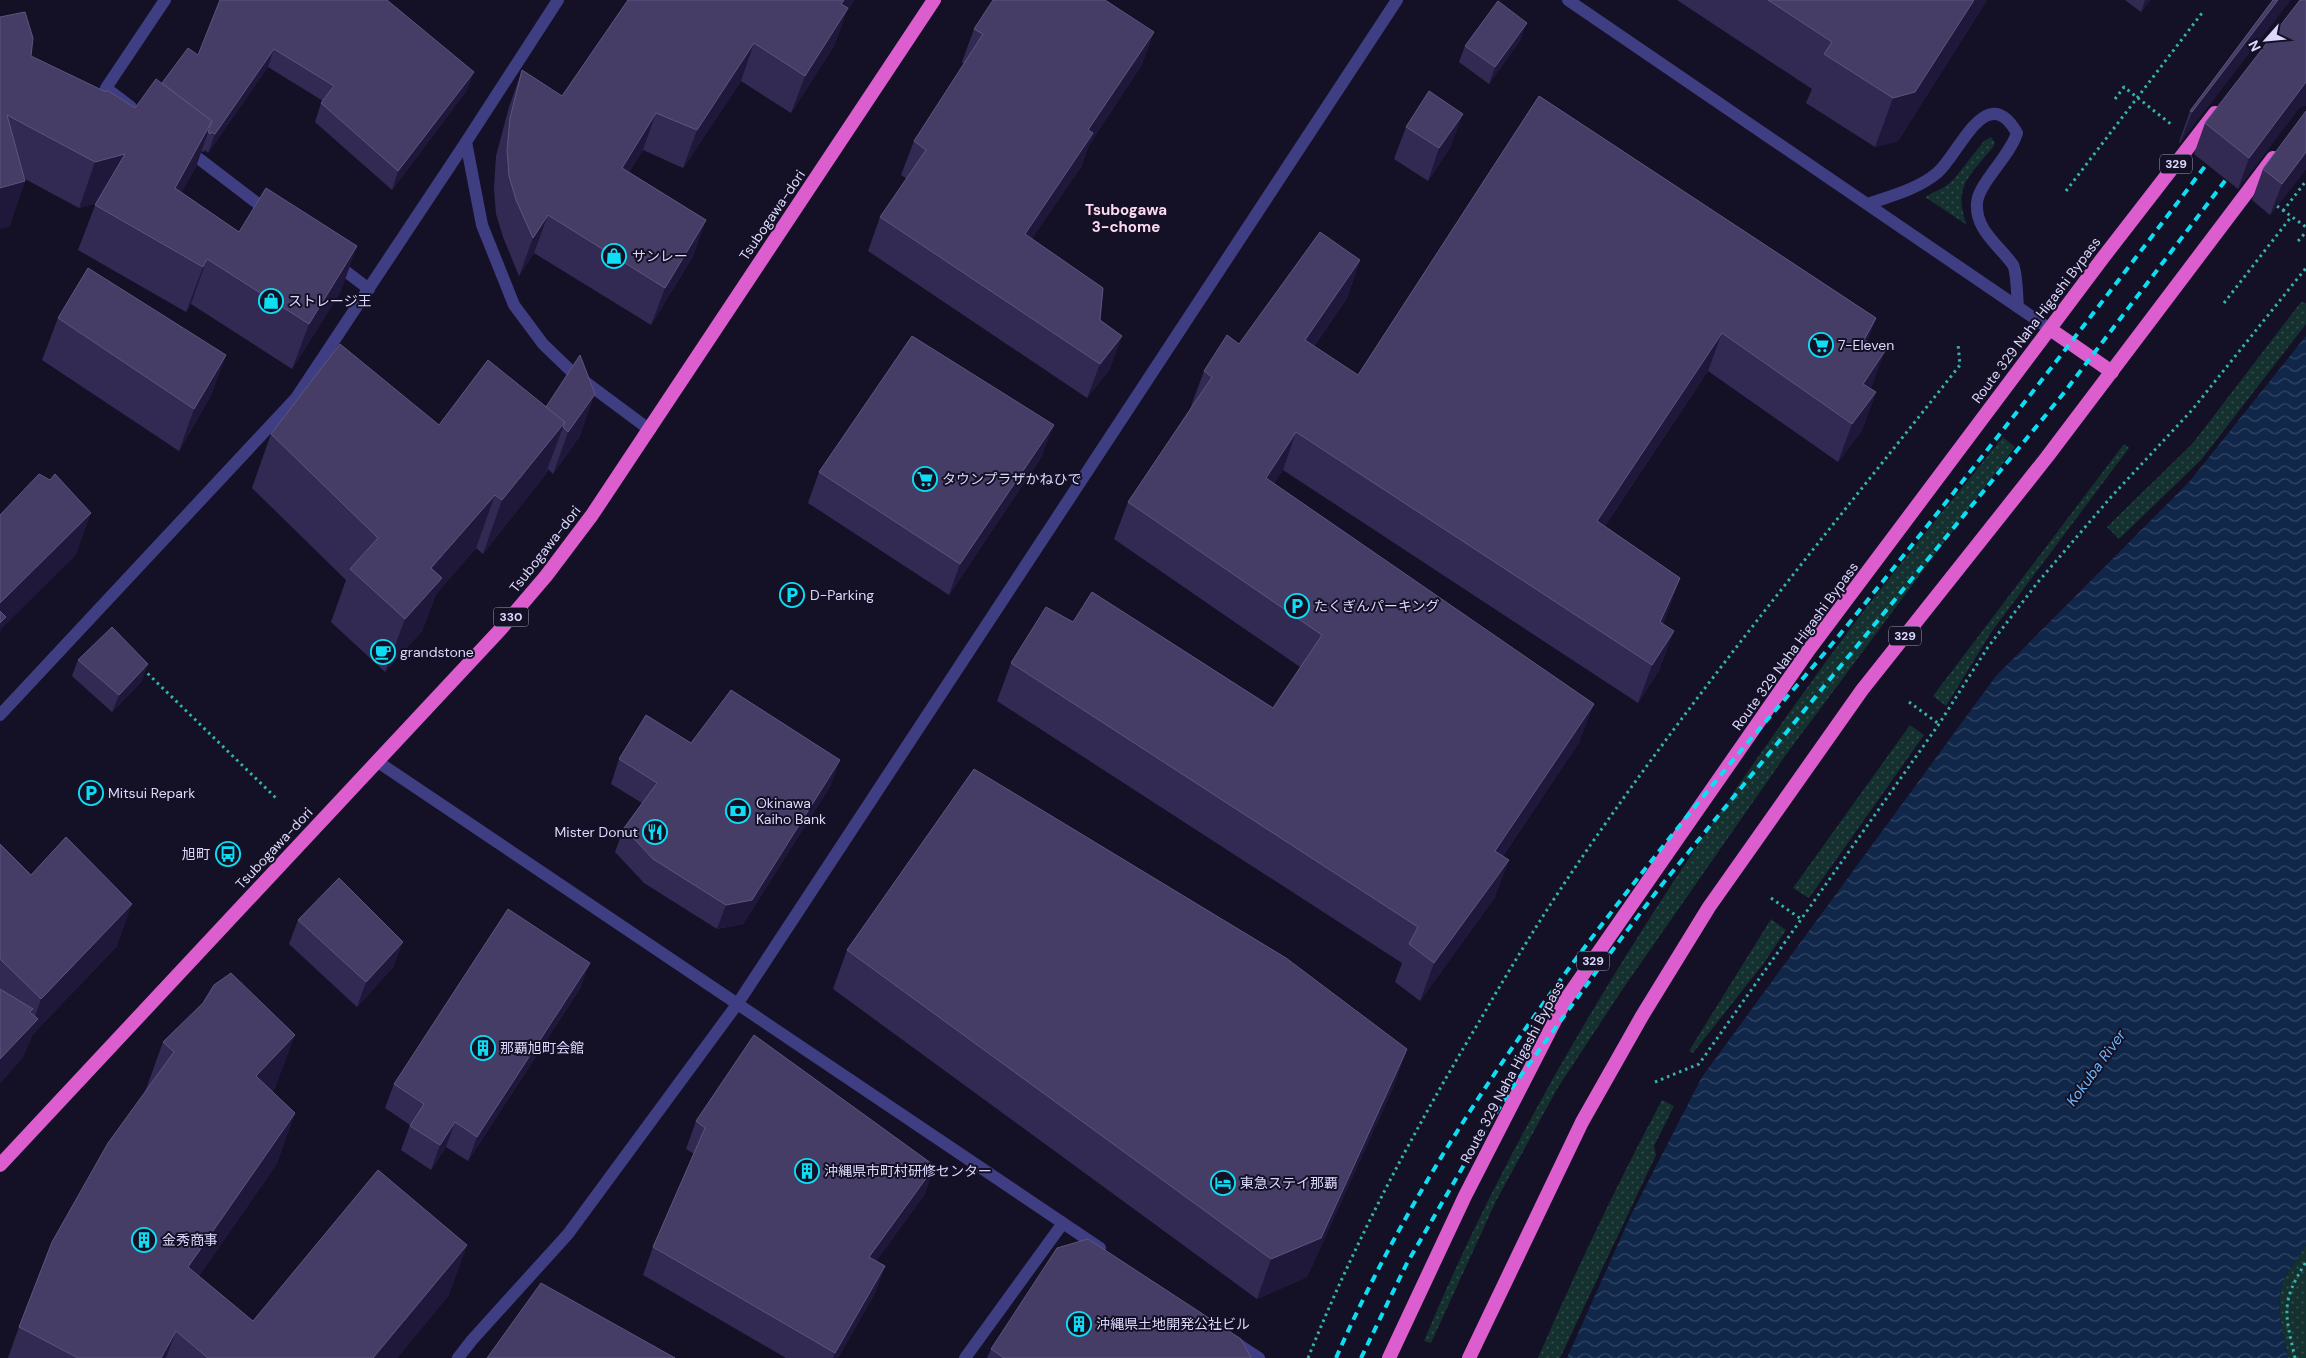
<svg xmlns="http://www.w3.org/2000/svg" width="2306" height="1358" viewBox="0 0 2306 1358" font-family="'DM Sans','Noto Sans JP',sans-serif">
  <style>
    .grass { fill: url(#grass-dots) }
    .water { fill: url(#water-waves) }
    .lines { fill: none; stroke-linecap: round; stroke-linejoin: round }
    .path { stroke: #35b4ac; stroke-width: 3; stroke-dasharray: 2.5 4; stroke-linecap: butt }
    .service { stroke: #403e83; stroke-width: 12 }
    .minor { stroke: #403e83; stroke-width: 12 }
    .tertiary { stroke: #403e83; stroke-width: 12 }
    .trunk { stroke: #dc5ece; stroke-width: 14 }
    .rail { stroke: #0ddef4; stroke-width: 4; stroke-dasharray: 8 6; stroke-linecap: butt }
    .wall { fill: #332a54 }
    .shaded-wall { fill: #1f183a }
    .building { fill: #453d66; stroke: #5d557e }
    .labels { text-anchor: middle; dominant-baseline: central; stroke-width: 4; stroke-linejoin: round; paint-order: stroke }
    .shield { fill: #141126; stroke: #a09cbc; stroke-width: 1 }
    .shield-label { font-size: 12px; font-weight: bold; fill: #dcd8fd }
    .street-label { font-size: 14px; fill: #dcd8fd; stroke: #141126 }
    .poi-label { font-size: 14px; fill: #dcd8fd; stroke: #141126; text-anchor: start }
    .neighbourhood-label { font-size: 15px; font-weight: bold; fill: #fddaf0; stroke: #141126 }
    .water-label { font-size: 15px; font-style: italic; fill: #6bb7f8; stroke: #141126 }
  </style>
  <defs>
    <pattern id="grass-dots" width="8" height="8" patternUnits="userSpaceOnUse" patternTransform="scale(1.25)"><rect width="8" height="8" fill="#14302f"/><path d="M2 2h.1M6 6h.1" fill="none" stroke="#364d4e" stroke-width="1.8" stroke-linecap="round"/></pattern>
    <pattern id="water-waves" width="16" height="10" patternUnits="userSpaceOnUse" patternTransform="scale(1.25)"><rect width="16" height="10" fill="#11274a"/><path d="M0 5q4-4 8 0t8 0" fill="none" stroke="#334665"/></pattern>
  </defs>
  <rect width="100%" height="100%" fill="#141126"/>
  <!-- grass -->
  <g class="grass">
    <path d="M1991 137 1995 143 1993 147C1970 176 1952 186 1967 225L1925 197 1946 186 1954 179 1984 141Z"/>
    <polygon points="2301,302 2306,303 2306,324 2201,460 2119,539 2107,527 2193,443"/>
    <path d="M2003 437 2015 447 1785 756 1622 990 1557 1089 1496 1201 1431 1343 1424 1341C1525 1098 1669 879 1822 667 1879 588 1942 513 2003 437Z"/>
    <polygon points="2124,444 2129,448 1992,631 1946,706 1933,696"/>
    <polygon points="1910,725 1924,735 1809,898 1793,888"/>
    <polygon points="1771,919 1786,930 1764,963 1693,1053 1689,1051"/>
    <path d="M1662 1100 1674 1106 1654 1146 1656 1155 1560 1358H1538C1576 1270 1617 1184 1662 1100Z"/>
    <path d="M2306 1245V1358H2288C2284 1335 2275 1308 2282 1285 2287 1271 2298 1258 2306 1245Z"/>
  </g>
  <!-- water -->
  <path class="water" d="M2306 336V1245C2298 1258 2287 1271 2282 1285 2275 1308 2284 1335 2288 1358H1567L1632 1213 1702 1077 1996 676 2190 481Z"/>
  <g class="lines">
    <!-- path -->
    <g class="path">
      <polyline points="2115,99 2124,87 2172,125"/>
      <polyline points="2066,191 2202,13"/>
      <polyline points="2277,206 2306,227"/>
      <polyline points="2283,211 2306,181"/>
      <polyline points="2298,241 2306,232"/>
      <polyline points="2224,303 2291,217"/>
      <polyline points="143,669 277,799"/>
      <polyline points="1909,702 1939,724"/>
      <polyline points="1771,898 1801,919"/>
      <polyline points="1655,1082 1699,1064 1939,724 1988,647 2038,582 2111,497 2192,410 2306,268"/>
      <path d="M1308 1358C1355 1241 1414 1130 1479 1022 1509 970 1540 919 1574 869 1693 694 1829 531 1960 365L1958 344"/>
      <path d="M2295 1358C2285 1313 2280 1303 2306 1262"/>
    </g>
    <!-- service -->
    <path class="service" d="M1868 204C1891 196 1918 189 1937 173 1959 155 1986 79 2017 133 2010 156 1978 184 1977 203 1975 230 1999 245 2013 265 2017 272 2017 298 2018 307"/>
    <!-- minor -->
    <g class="minor">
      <polyline points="131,107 106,88 165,0"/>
      <polyline points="466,142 482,225 514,305 543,344 572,372 650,430"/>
      <polyline points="185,148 270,213"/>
      <polyline points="336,264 369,289"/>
      <polyline points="0,715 296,398 466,142 558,0"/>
    </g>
    <!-- tertiary -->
    <g class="tertiary">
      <polyline points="1568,0 2050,329"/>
      <polyline points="378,762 1100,1248"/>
      <polyline points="1233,1341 1259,1358"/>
      <polyline points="458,1358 472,1340 568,1234 738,1003 1397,0"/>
      <polyline points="965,1358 1063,1223"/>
    </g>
    <!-- trunk -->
    <g class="trunk">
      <polyline points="2050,329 2112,372"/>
      <polyline points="0,1165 499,631 546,576 592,515 934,0"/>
      <polyline points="1389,1358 1465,1196 1566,999 1808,651 2102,259 2215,113"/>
      <polyline points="1469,1358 1582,1122 1642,1016 1709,907 1862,690 2047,457 2273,158"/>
    </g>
    <!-- rail -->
    <g class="rail">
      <path d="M1336 1358C1433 1136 1586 938 1739 753 1772 713 1808 674 1841 633 1969 476 2093 315 2215 153"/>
      <polyline points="1361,1358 1406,1265 1475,1146 1511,1089 1596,972 1660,887 2063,394 2234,169"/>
    </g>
  </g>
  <!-- wall -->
  <g class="wall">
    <polygon points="220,0 467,90 392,190 315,122 321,103 323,101 268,67 208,153 205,150 204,152 201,151 196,167 181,192 239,232 341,291 292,369 191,304 186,312 78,250 96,203 79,208 25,179 25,181 9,227 0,17 31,56 135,108 162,83 198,55"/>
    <polygon points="628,0 854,0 846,13 834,46 791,113 741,81 683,168 643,150 629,172 706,220 692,258 651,325 534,253 519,276 503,237 496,214 494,188 496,156 509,107 522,70 562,96"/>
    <polygon points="1677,0 1987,0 1898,141 1875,147 1806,103 1812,89"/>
    <polygon points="2125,0 2150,0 2141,12"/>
    <polygon points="2273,0 2180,143 2179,142 2190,111"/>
    <polygon points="2306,0 2306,105 2299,108 2238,189 2194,154 2205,123"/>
    <polygon points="974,29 1154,32 1141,66 1089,145 1081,167 1032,238 1100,320 1122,336 1109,370 1087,398 868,251 880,217 907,179 901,175 914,141 964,64 962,62"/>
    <polygon points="1521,39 1489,84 1459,62 1465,46"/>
    <polygon points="1539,96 1876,318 1867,341 1871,389 1876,392 1862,430 1838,462 1708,371 1605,526 1680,578 1666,616 1663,624 1660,669 1638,703 1283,470 1274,483 1580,741 1503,856 1495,897 1420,1001 1395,982 1402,963 997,701 1011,663 1073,622 1273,708 1300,667 1114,539 1128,502 1190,409 1204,371 1239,344 1360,260 1347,298 1314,346 1358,375"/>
    <polygon points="2306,111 2306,169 2270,215 2252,200 2263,169"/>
    <polygon points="1406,127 1451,146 1428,181 1394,159"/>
    <polygon points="58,318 226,355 210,397 179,451 42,360"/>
    <polygon points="488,360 580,436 553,474 548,469 545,475 483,554 476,548 436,594 422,631 385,672 331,622 346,580 252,488 271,434 439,425"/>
    <polygon points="1042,456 949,595 808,503 819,472"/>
    <polygon points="78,660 142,681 112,712 72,676"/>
    <polygon points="691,743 831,785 743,924 717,929 644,883 615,852 624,828 642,803 611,784 619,759"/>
    <polygon points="0,844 31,875 117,946 32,1035 23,1057 0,1083"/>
    <polygon points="298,920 394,966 357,1007 289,944"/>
    <polygon points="847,950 1407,1049 1393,1088 1307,1277 1257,1299 833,989"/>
    <polygon points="581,987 468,1161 446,1147 431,1170 401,1150 410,1125 385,1108 394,1084"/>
    <polygon points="163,1042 276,1086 272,1091 295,1113 276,1165 199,1276 253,1321 467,1245 448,1296 397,1358 8,1358 19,1327 145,1092"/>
    <polygon points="696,1121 925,1194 876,1261 885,1266 875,1293 838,1358 786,1358 643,1275 653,1247 694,1154 686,1149"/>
    <polygon points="991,1349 1251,1358 987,1358"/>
  </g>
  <!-- shaded-wall -->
  <g class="shaded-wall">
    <polygon points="844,0 854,0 846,13 834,46 791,113 805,76"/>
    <polygon points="1974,0 1987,0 1898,141 1875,147 1893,98"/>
    <polygon points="2145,0 2150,0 2141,12"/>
    <polygon points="2278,0 2291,0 2180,143 2192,112"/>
    <polygon points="1527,23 1521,39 1489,84 1495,67"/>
    <polygon points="1154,32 1141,66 1089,145 1081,167 1013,267 1025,234 1088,130"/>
    <polygon points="754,43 741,81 683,168 697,130"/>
    <polygon points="274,49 268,67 208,153 215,134"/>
    <polygon points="474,72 467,90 392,190 398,171"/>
    <polygon points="2306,82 2306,105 2299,108 2238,189 2249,158"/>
    <polygon points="656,113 643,150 608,205 622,168"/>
    <polygon points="1463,114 1451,146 1428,181 1439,148"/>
    <polygon points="212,121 196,167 159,233 175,188"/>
    <polygon points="2306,152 2306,169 2270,215 2282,184"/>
    <polygon points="125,154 108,199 79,208 95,162"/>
    <polygon points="25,181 9,227 0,229 0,188"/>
    <polygon points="548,215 534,253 519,276 533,238"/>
    <polygon points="706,220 692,258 651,325 665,288"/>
    <polygon points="357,246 341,291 292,369 309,324"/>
    <polygon points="207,259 191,304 186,312 203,267"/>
    <polygon points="1360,260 1347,298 1291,378 1305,340"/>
    <polygon points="1876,318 1862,356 1864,340"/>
    <polygon points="1722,333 1708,371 1584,558 1597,521"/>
    <polygon points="1122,336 1109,370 1087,398 1100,364"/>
    <polygon points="1885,351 1871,389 1863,384"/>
    <polygon points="226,355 210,397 179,451 194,409"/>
    <polygon points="1876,392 1862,430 1838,462 1852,424"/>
    <polygon points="595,394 580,436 553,474 568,432"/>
    <polygon points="565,422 545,475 483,554 502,500"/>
    <polygon points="1054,425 1042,456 949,595 960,564"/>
    <polygon points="1296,432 1283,470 1252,516 1266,478"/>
    <polygon points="495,495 476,548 436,594 422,631 385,672 405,619 431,568"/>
    <polygon points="91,513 76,555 2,628 0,633 0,603"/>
    <polygon points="1680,578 1666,616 1646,660 1660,622"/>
    <polygon points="1674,631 1660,669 1638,703 1652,665"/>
    <polygon points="148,664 142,681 112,712 119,695"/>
    <polygon points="1594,704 1580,741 1481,888 1495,851"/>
    <polygon points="840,760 831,785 743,924 717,929 726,905"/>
    <polygon points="1509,860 1495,897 1420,1001 1434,963"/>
    <polygon points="132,904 117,946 32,1035 23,1057 0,1083 0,1059 30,1012 33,1009 24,1033 32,1025 41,999"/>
    <polygon points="403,942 394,966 357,1007 366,982"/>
    <polygon points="590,963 581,987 468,1161 477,1137"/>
    <polygon points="295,1035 276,1086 237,1127 256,1076"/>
    <polygon points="1407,1049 1393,1088 1307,1277 1257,1299 1271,1259"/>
    <polygon points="295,1113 276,1165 170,1318 188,1267"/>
    <polygon points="455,1122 446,1147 431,1170 440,1145"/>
    <polygon points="935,1166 925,1194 859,1285 869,1257"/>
    <polygon points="467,1245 448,1296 397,1358 373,1358"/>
    <polygon points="885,1266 875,1293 838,1358 833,1358 835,1353"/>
    <polygon points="176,1331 166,1358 161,1358"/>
  </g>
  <!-- building -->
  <g class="building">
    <polygon points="220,0 387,0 474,72 398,171 321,103 334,86 274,49 215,134 211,132 210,134 208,132 212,121 162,83 188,48 198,55"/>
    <polygon points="628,0 844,0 841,4 848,8 805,76 754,43 697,130 656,113 622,168 706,220 665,288 548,215 533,238 516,200 509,176 507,150 510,118 522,70 562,96"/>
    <polygon points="993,0 1105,0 1154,32 1088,130 1093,133 1025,234 1103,288 1100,320 1122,336 1100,364 880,217 926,150 914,141 983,34 974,29"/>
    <polygon points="1768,0 1974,0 1915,92 1893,98 1824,54 1832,42"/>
    <polygon points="2273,0 2278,0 2192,112 2190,111"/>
    <polygon points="2300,0 2306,0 2306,82 2249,158 2205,123"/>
    <polygon points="1498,1 1527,23 1495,67 1465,46"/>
    <polygon points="25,12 33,38 31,56 106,92 107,90 135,108 156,79 212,121 175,188 239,232 266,188 357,246 309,324 207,259 203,267 95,205 125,154 95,162 7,115 25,181 0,188 0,17"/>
    <polygon points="1429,91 1463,114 1439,148 1406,127"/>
    <polygon points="1539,96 1876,318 1864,340 1885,351 1863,384 1876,392 1852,424 1722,333 1597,521 1680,578 1660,622 1674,631 1652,665 1296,432 1266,478 1594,704 1495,851 1509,860 1434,963 1409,944 1418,927 1011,663 1046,607 1073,622 1092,592 1273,708 1322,635 1128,502 1212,377 1204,371 1227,335 1239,344 1320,232 1360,260 1305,340 1358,375"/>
    <polygon points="2306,111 2306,152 2282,184 2263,169"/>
    <polygon points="88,268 226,355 194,409 58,318"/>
    <polygon points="912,336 1054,425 960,564 819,472"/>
    <polygon points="340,344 439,425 488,360 565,422 502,500 495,495 431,568 442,578 405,619 350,569 378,538 271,434"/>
    <polygon points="580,355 595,394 568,432 563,427 565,422 546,407"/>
    <polygon points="39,474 50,480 55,474 91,513 0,603 0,515"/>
    <polygon points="0,611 6,617 0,623"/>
    <polygon points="112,627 148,664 119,695 78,660"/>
    <polygon points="731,690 840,760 752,900 726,905 653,859 624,828 657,783 619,759 646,715 691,743"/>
    <polygon points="974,769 1286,958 1407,1049 1321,1238 1271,1259 847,950"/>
    <polygon points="66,837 132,904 41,999 0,959 0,844 31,875"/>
    <polygon points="339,878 403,942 366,982 298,920"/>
    <polygon points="508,909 590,963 477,1137 455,1122 440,1145 410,1126 424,1104 394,1084"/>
    <polygon points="231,973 295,1035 256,1076 295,1113 188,1267 253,1321 378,1170 467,1245 373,1358 208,1358 176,1331 161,1358 78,1358 19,1327 52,1242 108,1143 174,1052 163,1042 203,1003 214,985"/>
    <polygon points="0,989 33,1009 30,1012 38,1019 0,1059"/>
    <polygon points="754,1035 935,1166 869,1257 885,1266 835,1353 653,1247 705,1128 696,1121"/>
    <polygon points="1088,1239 1241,1339 1251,1358 1004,1358 991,1349 1057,1248"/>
    <polygon points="541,1283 675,1358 487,1358"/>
  </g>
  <!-- icons -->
  <defs>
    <symbol id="shop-ring" viewBox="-11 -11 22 22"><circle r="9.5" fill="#141126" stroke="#0ddef4" stroke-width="1.5"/><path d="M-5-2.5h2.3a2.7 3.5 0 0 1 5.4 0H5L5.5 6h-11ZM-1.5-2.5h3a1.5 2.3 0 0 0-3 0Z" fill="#0ddef4"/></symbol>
    <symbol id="supermarket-ring" viewBox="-11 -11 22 22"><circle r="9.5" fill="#141126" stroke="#0ddef4" stroke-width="1.5"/><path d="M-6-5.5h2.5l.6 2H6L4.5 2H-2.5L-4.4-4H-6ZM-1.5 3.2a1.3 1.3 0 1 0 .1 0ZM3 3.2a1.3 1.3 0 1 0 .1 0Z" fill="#0ddef4"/></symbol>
    <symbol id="parking-ring" viewBox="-11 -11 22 22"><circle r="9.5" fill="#141126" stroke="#0ddef4" stroke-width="1.5"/><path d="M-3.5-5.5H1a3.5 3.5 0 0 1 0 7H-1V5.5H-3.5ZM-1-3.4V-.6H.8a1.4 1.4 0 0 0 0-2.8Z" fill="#0ddef4"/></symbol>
    <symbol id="cafe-ring" viewBox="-11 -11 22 22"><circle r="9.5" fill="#141126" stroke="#0ddef4" stroke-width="1.5"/><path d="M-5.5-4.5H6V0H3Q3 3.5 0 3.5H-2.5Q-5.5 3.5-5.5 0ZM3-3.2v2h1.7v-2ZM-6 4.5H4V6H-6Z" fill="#0ddef4"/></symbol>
    <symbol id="bank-ring" viewBox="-11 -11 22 22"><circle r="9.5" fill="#141126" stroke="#0ddef4" stroke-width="1.5"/><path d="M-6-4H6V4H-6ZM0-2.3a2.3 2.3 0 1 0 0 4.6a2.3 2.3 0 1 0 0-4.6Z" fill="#0ddef4"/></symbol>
    <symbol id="restaurant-ring" viewBox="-11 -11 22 22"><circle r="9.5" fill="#141126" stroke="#0ddef4" stroke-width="1.5"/><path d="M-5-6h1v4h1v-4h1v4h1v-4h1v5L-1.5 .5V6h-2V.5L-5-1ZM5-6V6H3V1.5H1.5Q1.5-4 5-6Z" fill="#0ddef4"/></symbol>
    <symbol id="bus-ring" viewBox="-11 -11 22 22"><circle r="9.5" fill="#141126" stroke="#0ddef4" stroke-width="1.5"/><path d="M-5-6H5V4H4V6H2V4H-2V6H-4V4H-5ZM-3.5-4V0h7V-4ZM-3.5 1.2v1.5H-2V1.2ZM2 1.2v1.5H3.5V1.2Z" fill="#0ddef4"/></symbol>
    <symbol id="building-ring" viewBox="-11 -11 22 22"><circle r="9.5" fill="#141126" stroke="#0ddef4" stroke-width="1.5"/><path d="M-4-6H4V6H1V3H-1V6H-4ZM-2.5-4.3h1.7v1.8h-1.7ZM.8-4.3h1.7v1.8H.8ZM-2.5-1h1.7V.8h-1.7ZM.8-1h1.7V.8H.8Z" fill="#0ddef4"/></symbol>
    <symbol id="hotel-ring" viewBox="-11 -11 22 22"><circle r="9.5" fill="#141126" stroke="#0ddef4" stroke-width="1.5"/><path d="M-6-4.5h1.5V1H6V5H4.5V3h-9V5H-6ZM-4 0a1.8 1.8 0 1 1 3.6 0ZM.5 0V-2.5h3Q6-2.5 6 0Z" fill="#0ddef4"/></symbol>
  </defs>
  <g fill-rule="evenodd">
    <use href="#shop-ring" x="600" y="242" width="28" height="28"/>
    <use href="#shop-ring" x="257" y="287" width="28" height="28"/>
    <use href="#supermarket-ring" x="1807" y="331" width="28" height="28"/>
    <use href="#supermarket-ring" x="911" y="465" width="28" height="28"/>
    <use href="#parking-ring" x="778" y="581" width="28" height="28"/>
    <use href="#parking-ring" x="1283" y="592" width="28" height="28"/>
    <use href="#cafe-ring" x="369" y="638" width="28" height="28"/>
    <use href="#parking-ring" x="77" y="779" width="28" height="28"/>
    <use href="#bank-ring" x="724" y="797" width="28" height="28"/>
    <use href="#restaurant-ring" x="641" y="818" width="28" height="28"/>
    <use href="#bus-ring" x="214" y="840" width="28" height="28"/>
    <use href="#building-ring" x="469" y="1034" width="28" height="28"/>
    <use href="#building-ring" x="793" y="1157" width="28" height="28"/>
    <use href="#hotel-ring" x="1209" y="1169" width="28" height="28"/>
    <use href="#building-ring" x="130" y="1226" width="28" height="28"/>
    <use href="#building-ring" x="1065" y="1310" width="28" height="28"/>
  </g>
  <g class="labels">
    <!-- shield labels -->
    <g class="shield">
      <rect x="2160" y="154.5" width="32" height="19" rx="4"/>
      <rect x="493.5" y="607.5" width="35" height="19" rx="4"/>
      <rect x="1889" y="626.5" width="32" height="19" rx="4"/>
      <rect x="1577" y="951.5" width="32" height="19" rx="4"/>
    </g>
    <g class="shield-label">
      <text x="2176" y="164">329</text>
      <text x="511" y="617">330</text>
      <text x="1905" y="636">329</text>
      <text x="1593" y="961">329</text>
    </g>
    <!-- street labels -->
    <g class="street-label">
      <text transform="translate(772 215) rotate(-56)">Tsubogawa-dori</text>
      <text transform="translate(2036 320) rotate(-53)">Route 329 Naha Higashi Bypass</text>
      <text transform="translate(545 549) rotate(-52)">Tsubogawa-dori</text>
      <text transform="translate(1795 646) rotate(-54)">Route 329 Naha Higashi Bypass</text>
      <text transform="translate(274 848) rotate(-47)">Tsubogawa-dori</text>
      <text transform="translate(1512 1072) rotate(-62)">Route 329 Naha Higashi Bypass</text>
    </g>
    <!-- poi labels -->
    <g class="poi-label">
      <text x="632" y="256">サンレー</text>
      <text x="288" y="301">ストレージ王</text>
      <text x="1838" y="345">7-Eleven</text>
      <text x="942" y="479">タウンプラザかねひで</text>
      <text x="810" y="595">D-Parking</text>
      <text x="1314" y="606">たくぎんパーキング</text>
      <text x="400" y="652">grandstone</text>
      <text x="108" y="793">Mitsui Repark</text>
      <text x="756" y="803">Okinawa<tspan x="756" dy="16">Kaiho Bank</tspan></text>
      <text x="638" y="832" text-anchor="end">Mister Donut</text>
      <text x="210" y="854" text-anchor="end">旭町</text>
      <text x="500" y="1048">那覇旭町会館</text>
      <text x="824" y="1171">沖縄県市町村研修センター</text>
      <text x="1240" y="1183">東急ステイ那覇</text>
      <text x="162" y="1240">金秀商事</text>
      <text x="1096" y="1324">沖縄県土地開発公社ビル</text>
    </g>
    <!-- neighbourhood labels -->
    <g class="neighbourhood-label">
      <text x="1126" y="210">Tsubogawa<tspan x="1126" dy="17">3-chome</tspan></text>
    </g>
    <!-- water labels -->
    <g class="water-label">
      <text transform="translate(2096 1068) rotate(-54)">Kokuba River</text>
    </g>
  </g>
  <!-- north arrow -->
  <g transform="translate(2266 40) rotate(243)" stroke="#141126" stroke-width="4" paint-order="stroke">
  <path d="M0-4L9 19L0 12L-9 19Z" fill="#dcd8fd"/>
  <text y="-8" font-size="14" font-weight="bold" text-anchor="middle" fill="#dcd8fd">N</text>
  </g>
</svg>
